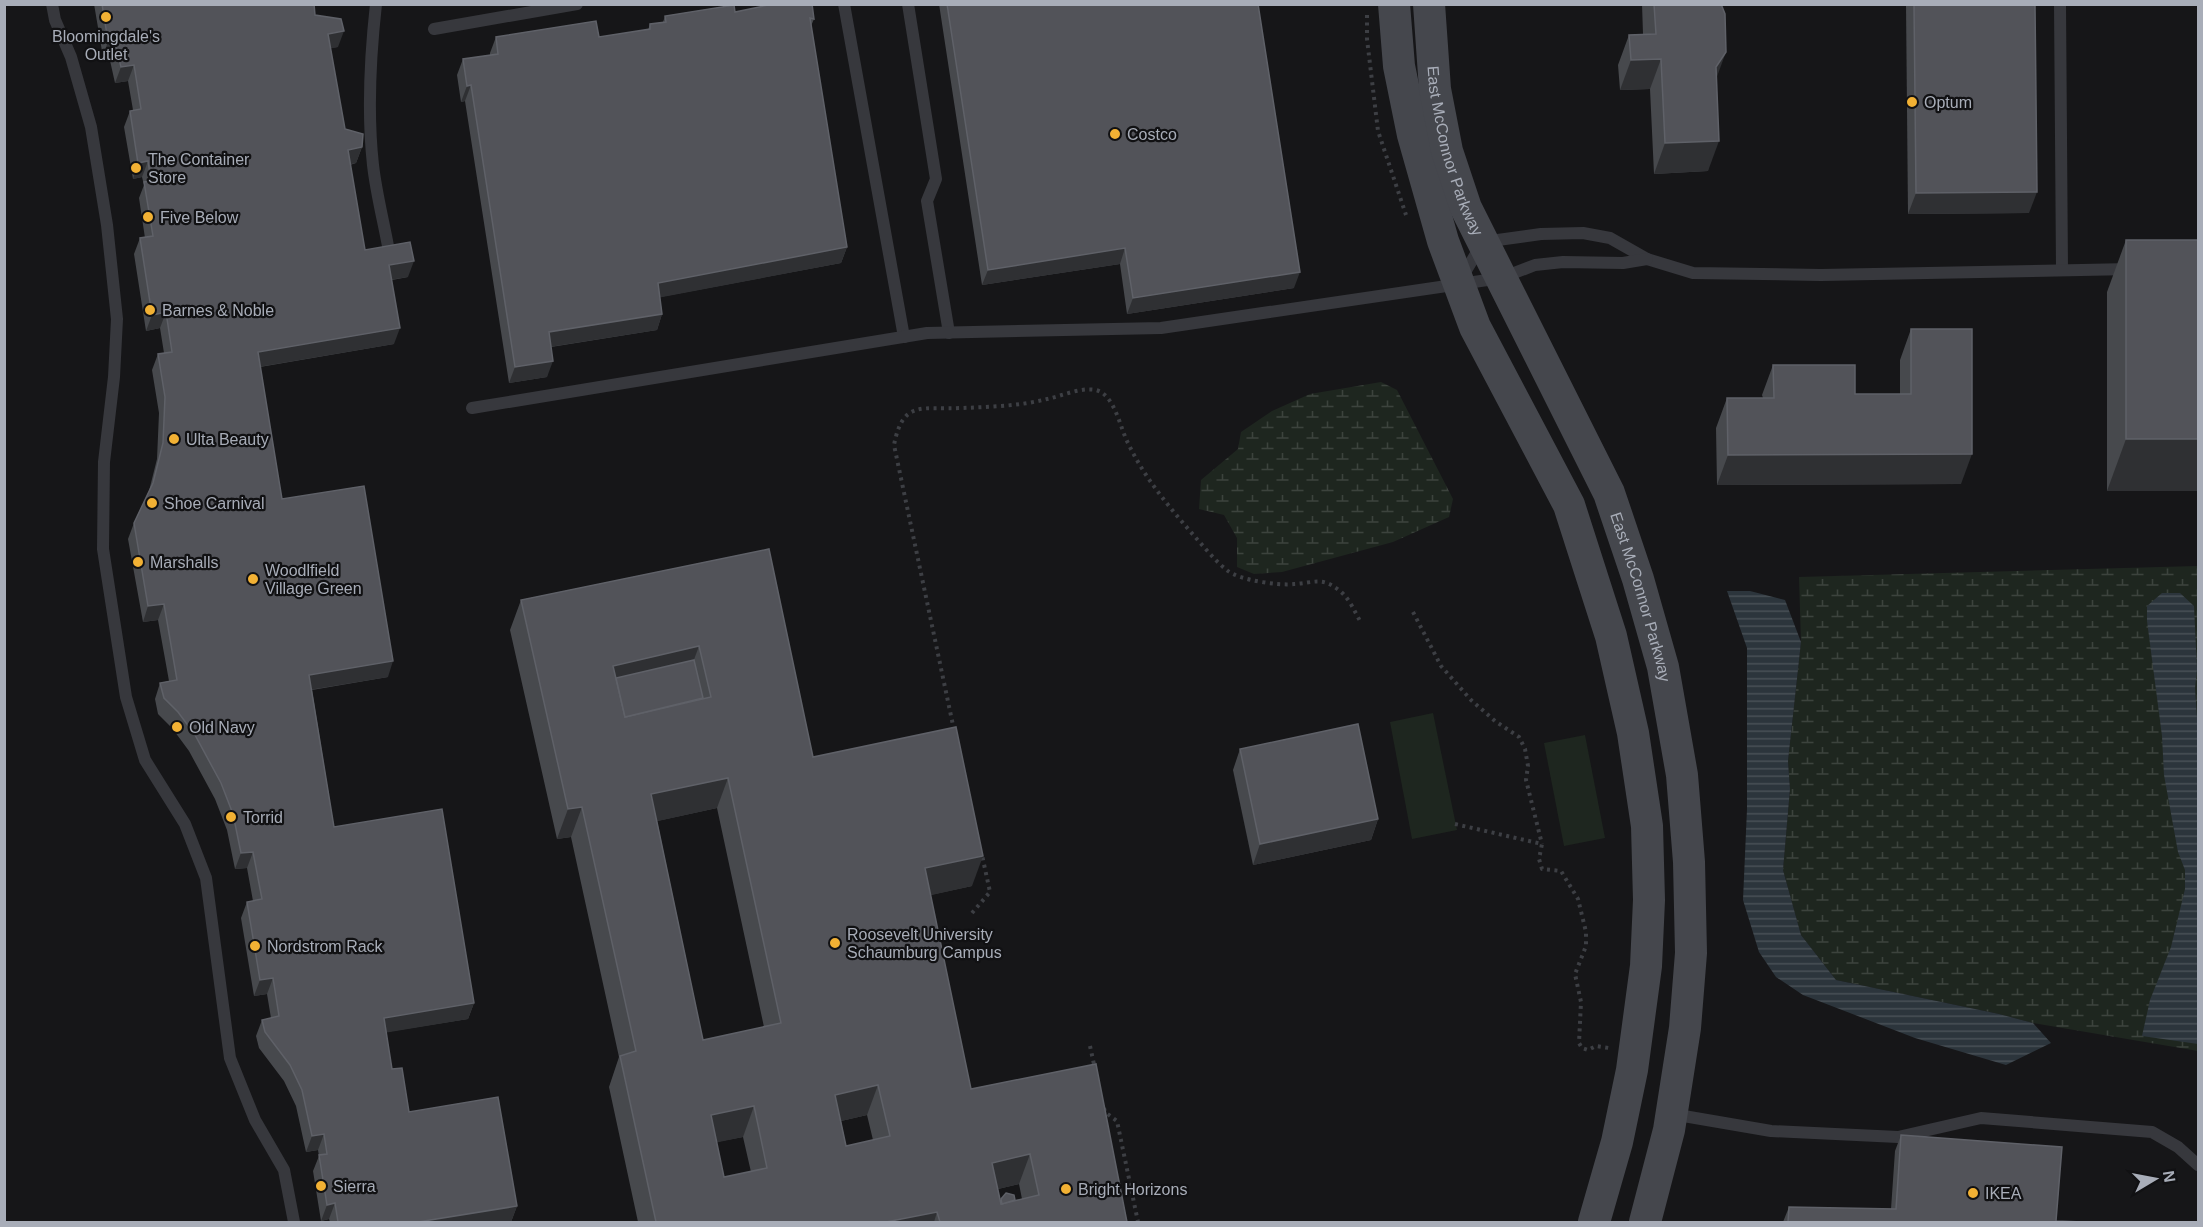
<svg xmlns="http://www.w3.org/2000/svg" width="2203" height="1227" viewBox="0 0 2203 1227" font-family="Helvetica,sans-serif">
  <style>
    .grass { fill: #1e261f }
    .wetland { fill: url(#wetland-marsh) }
    .water { fill: url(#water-rules) }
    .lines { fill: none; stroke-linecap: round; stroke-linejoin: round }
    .path { stroke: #3d3f44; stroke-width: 4; stroke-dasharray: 3 4.5; stroke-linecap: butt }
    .lane { stroke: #37383d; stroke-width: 12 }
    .secondary { stroke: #45474d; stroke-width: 32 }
    .wall { fill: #47494d; fill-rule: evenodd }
    .shaded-wall { fill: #2f3033 }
    .building { fill: #525359; stroke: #5f6168; stroke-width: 1.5; fill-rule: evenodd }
    .poi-dot { fill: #f2b134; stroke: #111113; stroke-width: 2 }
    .labels { text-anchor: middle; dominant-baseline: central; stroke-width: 4.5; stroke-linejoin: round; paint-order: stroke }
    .poi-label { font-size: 16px; fill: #a8adb8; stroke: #111113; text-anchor: start }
    .street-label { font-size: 16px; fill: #a8adb8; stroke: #111113 }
  </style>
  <defs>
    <pattern id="wetland-marsh" width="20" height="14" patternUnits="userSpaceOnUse" patternTransform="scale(1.5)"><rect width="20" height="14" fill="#1e261f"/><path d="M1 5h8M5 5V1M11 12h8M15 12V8" fill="none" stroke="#3c433d"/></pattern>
    <pattern id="water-rules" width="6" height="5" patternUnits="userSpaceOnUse" patternTransform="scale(1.5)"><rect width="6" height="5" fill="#2c353c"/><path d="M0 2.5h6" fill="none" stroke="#485056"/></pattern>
  </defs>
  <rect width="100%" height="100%" fill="#161618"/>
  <!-- grass -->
  <g class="grass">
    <polygon points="1433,713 1457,830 1412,839 1390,722"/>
    <polygon points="1585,735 1605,838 1564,846 1544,743"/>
  </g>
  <!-- wetland -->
  <g class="wetland">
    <polygon points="1381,382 1397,390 1453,499 1449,517 1393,542 1282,572 1254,574 1237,567 1237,538 1224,515 1199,509 1201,480 1238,449 1241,432 1272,411 1310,394"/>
    <polygon points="2198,566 2198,1051 2033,1023 1999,1014 1836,980 1801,935 1783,870 1790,789 1788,761 1801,642 1799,577"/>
  </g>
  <!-- water -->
  <g class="water">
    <polygon points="1727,591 1750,591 1785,600 1801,642 1788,761 1790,789 1783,870 1801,935 1836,980 1999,1014 2033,1023 2051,1043 2006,1065 1915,1038 1803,995 1776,977 1759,952 1743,900 1747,809 1747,648"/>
    <polygon points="2162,593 2180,593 2194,606 2197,669 2195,688 2198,734 2198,1044 2142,1036 2150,1000 2171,947 2185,889 2185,870 2178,852 2164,775 2162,736 2147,621 2147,606"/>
  </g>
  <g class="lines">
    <!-- path -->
    <g class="path">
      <polyline points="1367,15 1367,39 1378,131 1406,215"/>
      <polyline points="1413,612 1441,666 1471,700 1495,721 1519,737 1525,749 1528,766 1526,780 1542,844"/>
      <path d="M954 730 894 445C903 399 922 410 961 408 989 407 1020 406 1047 399 1062 396 1080 387 1096 390 1115 395 1120 428 1128 443 1145 479 1170 508 1196 538 1206 549 1216 562 1228 571 1240 580 1278 586 1294 584 1314 583 1322 576 1340 591 1349 598 1355 612 1360 621"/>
      <polyline points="1455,824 1542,844 1539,859 1542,869 1561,871 1578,899 1586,932 1586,946 1575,974 1581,1002 1579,1043 1582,1048 1588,1050 1596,1046 1609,1048"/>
      <polyline points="972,913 990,892 982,855"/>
      <polyline points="1090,1046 1095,1069"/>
      <polyline points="1104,1108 1105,1112 1117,1121 1138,1222"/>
    </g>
    <!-- lane -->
    <g class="lane">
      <polyline points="52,4 55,20 71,57 91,127 107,225 117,319 114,377 104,462 103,549 126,697 145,760 185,824 206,878 230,1058 255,1120 284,1170 294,1222"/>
      <path d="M376 4C370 58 367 111 373 165 376 192 383 219 388 246"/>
      <polyline points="844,4 904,337"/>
      <polyline points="908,4 936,179 927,201 949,333"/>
      <polyline points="2060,4 2062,270"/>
      <polyline points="434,29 577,4"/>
      <polyline points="1461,279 1483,242 1541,234 1583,233 1610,238 1647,259 1693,273 1821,275 2131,269"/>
      <polyline points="472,408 927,333 1161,328 1501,278 1535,265 1563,262 1623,263 1647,259"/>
      <polyline points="1672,1114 1771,1131 1898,1137 1981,1118 2152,1132 2178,1147 2198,1165"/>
    </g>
    <!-- secondary -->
    <g class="secondary">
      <polyline points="1394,4 1399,66 1413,135 1443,241 1475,327 1569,505 1611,636 1633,733 1647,826 1649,900 1646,966 1632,1070 1617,1142 1594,1222"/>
      <path id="s1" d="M1429 4 1435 89 1447 151 1466 208 1609 493 1638 579 1663 667 1682 775 1689 862 1691 953 1685 1028 1669 1130 1645 1222"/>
    </g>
  </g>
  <!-- wall -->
  <g class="wall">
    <polygon points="94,4 314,4 315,15 338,47 330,48 345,129 362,147 356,163 350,165 365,250 408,277 392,280 394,344 260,367 282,499 388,677 312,690 334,827 474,1003 468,1019 386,1032 392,1069 409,1112 517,1206 511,1222 330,1222 329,1219 321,1221 313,1171 319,1156 318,1150 306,1152 296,1106 284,1081 259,1048 256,1036 262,1020 271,1018 267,994 254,996 241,918 247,902 253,901 247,868 235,869 227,830 215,799 189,751 172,728 158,714 155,699 160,683 169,681 158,620 143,622 128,539 134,523 149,491 157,459 159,413 152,370 158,354 164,353 160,328 146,331 134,254 140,238 145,238 139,198 144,185 142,177 133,179 124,127 130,111 133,110 128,81 115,83 109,56 103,57"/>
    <polygon points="939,4 1258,4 1294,288 1127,314 1120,264 982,285"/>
    <polygon points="1642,4 1721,4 1716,79 1708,171 1654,174 1650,89 1620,90 1618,65 1629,35 1643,34"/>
    <polygon points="1906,4 2035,4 2029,213 1908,214"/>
    <polygon points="735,12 814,19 811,26 847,247 841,263 660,297 662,314 657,330 551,347 547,377 509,383 465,101 461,102 457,75 463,59 490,55 490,53 496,37 599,37 648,30 650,24 663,22 665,16"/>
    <polygon points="2126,240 2199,240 2199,491 2107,491 2107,292"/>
    <polygon points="1911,329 1961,484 1717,485 1716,428 1727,398 1763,398 1762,395 1773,365 1855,394 1900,394 1900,360"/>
    <path d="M769 549 813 757 972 886 930 895 971 1089 1127 1222H638L609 1087 619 1057 571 837 557 839 510 630 521 600ZM717 808 764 1027 703 1040 657 821ZM867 1115 873 1140 846 1146 841 1121ZM743 1137 751 1172 724 1177 716 1142ZM1019 1184 1022 1199 1015 1200 1000 1201 998 1189Z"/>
    <polygon points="1240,749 1378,819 1371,840 1253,865 1233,770"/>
    <polygon points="1901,1135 2056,1221 2083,1222 1783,1222 1789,1207 1891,1209 1895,1151"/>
  </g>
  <!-- shaded-wall -->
  <g class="shaded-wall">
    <polygon points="344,31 338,47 322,50 328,34"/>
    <polygon points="114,40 109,56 103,57 108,41"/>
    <polygon points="1726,52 1715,82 1716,67"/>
    <polygon points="1661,59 1650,89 1620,90 1631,60"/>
    <polygon points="134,65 128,81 115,83 121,67"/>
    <polygon points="471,85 465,101 461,102 467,86"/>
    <polygon points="1719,141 1708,171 1654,174 1665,143"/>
    <polygon points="362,147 356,163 342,166 348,150"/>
    <polygon points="148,161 142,177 133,179 138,163"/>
    <polygon points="2037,192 2029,213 1908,214 1916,193"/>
    <polygon points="847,247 841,263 652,299 658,283"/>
    <polygon points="1125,248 1120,264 982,285 988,270"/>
    <polygon points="414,261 408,277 383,281 389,265"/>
    <polygon points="1300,272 1294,288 1127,314 1133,298"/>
    <polygon points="166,312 160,328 146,331 152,315"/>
    <polygon points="662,314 657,330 543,348 549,332"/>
    <polygon points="400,328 394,344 252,368 258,352"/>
    <polygon points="553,361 547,377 509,383 515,367"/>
    <polygon points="2126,439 2199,439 2199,491 2107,491"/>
    <polygon points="1972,454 1961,484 1717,485 1728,455"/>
    <polygon points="164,604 158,620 143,622 148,606"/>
    <polygon points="699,646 688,676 611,694 613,666"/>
    <polygon points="393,661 388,677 303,691 309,675"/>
    <polygon points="728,778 717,808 640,825 651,794"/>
    <polygon points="582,807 571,837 557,839 568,809"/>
    <polygon points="1378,819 1371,840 1253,865 1260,844"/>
    <polygon points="253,852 247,868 235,869 241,853"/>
    <polygon points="983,856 972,886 914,899 925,868"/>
    <polygon points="273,978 267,994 254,996 260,980"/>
    <polygon points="474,1003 468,1019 378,1034 384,1018"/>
    <polygon points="878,1085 867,1115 824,1125 835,1095"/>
    <polygon points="754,1106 743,1137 700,1146 711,1115"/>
    <polygon points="324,1134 318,1150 306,1152 312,1136"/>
    <polygon points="1030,1154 1019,1184 981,1193 992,1163"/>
    <polygon points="335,1203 329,1219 321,1221 327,1205"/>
    <polygon points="517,1206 511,1222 418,1222"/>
    <polygon points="937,1212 934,1222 886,1222"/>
  </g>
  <!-- building -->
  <g class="building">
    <polygon points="102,4 314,4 315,15 341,19 344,31 328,34 345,129 363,134 362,147 348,150 365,250 410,242 414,261 389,265 400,328 258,352 282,499 364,486 393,661 309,675 334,827 442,809 474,1003 384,1018 392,1069 402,1068 409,1112 498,1097 517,1206 418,1222 338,1222 335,1203 327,1205 319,1155 327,1154 324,1134 312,1136 302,1090 290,1065 265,1032 262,1020 279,1016 273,978 260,980 247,902 262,899 253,852 241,853 233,814 221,783 195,735 178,712 164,698 160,683 177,680 164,604 148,606 134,523 153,483 163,443 165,397 158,354 172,352 166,312 152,315 140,238 153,236 144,182 151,181 148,161 138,163 130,111 141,109 134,65 121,67 114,40 108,41"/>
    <polygon points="773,4 812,4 814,19 810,18 847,247 658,283 662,314 549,332 553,361 515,367 471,85 467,86 463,59 498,54 496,37 596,21 599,37 650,29 650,24 666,22 665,16 734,5 735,12"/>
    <polygon points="947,4 1258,4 1300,272 1133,298 1125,248 988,270"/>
    <polygon points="1654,4 1721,4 1725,14 1726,52 1716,67 1719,141 1665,143 1661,59 1631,60 1629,35 1656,34"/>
    <polygon points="1914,4 2035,4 2037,192 1916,193"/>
    <rect x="2126" y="240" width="73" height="199"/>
    <polygon points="1911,329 1972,329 1972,454 1728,455 1727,398 1774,398 1773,365 1855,365 1855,394 1911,394"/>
    <path d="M769 549 813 757 956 727 983 856 925 868 971 1089 1096 1064 1127 1222H940L937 1212 886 1222H656L620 1056 636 1051 582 807 568 809 521 600ZM699 646 711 697 625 717 613 666ZM728 778 781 1023 703 1040 651 794ZM878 1085 890 1136 846 1146 835 1095ZM754 1106 767 1168 724 1177 711 1115ZM1030 1154 1039 1195 1001 1204 992 1163Z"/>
    <polygon points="694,660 703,698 625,717 616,678"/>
    <polygon points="1358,724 1378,819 1260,844 1240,749"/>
    <polygon points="1901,1135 2062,1147 2056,1221 2083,1222 1788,1222 1789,1207 1896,1209"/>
    <polygon points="1006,1193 1014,1195 1015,1200 1002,1204 1001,1199"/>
  </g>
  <!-- markers -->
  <g class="poi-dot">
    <circle cx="106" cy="17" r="6"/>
    <circle cx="1912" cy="102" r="6"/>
    <circle cx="1115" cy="134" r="6"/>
    <circle cx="136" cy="168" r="6"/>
    <circle cx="148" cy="217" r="6"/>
    <circle cx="150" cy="310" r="6"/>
    <circle cx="174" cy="439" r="6"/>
    <circle cx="152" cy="503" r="6"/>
    <circle cx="138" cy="562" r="6"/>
    <circle cx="253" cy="579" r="6"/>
    <circle cx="177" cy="727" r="6"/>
    <circle cx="231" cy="817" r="6"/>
    <circle cx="835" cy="943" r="6"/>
    <circle cx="255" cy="946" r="6"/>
    <circle cx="321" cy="1186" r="6"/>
    <circle cx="1066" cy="1189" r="6"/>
    <circle cx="1973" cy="1193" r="6"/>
  </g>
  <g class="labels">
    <!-- poi labels -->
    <g class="poi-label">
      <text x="106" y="36" text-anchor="middle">Bloomingdale's<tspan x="106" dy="18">Outlet</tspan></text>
      <text x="1924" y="102">Optum</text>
      <text x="1127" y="134">Costco</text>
      <text x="148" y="159">The Container<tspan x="148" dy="18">Store</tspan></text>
      <text x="160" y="217">Five Below</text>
      <text x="162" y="310">Barnes &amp; Noble</text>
      <text x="186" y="439">Ulta Beauty</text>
      <text x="164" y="503">Shoe Carnival</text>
      <text x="150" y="562">Marshalls</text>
      <text x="265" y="570">Woodlfield<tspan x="265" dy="18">Village Green</tspan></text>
      <text x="189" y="727">Old Navy</text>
      <text x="243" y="817">Torrid</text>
      <text x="847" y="934">Roosevelt University<tspan x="847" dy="18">Schaumburg Campus</tspan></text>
      <text x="267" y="946">Nordstrom Rack</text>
      <text x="333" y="1186">Sierra</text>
      <text x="1078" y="1189">Bright Horizons</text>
      <text x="1985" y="1193">IKEA</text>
    </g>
    <!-- street labels -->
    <g class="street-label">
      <text stroke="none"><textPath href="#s1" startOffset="150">East McConnor Parkway</textPath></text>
      <text stroke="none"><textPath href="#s1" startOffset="636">East McConnor Parkway</textPath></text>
    </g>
  </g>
  <!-- border -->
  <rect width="2203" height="1227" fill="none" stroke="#a8adb8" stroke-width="12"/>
  <!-- north arrow -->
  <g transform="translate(2155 1179) rotate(80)" stroke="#111113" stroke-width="4.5" paint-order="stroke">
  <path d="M0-4.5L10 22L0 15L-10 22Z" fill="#a8adb8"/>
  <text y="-9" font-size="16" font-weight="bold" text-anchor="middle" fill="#a8adb8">N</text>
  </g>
</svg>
